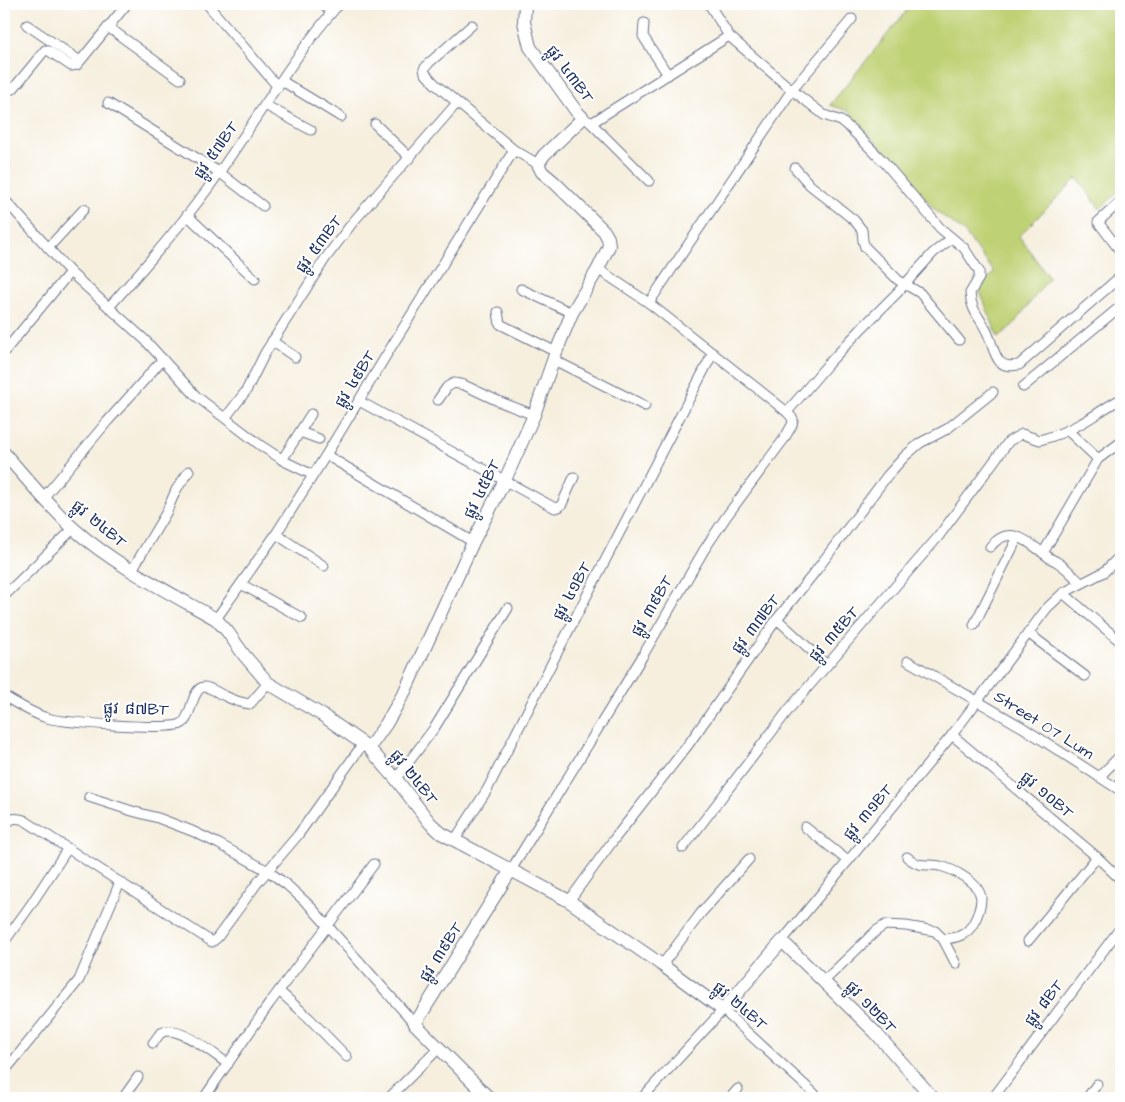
<svg xmlns="http://www.w3.org/2000/svg" width="1125" height="1102" viewBox="0 0 1125 1102" font-family="'Architects Daughter','Noto Sans Khmer',sans-serif">
  <style>
    .green { fill: #bfd174; stroke: #6d8069 }
    .lines { fill: none; stroke-linecap: round; stroke-linejoin: round }
    .street-casing { stroke: #68728b; stroke-width: 11 }
    .secondary-casing { stroke: #68728b; stroke-width: 14 }
    .street { stroke: #fff; stroke-width: 9 }
    .secondary { stroke: #fff; stroke-width: 12 }
    .labels { text-anchor: middle; dominant-baseline: central; stroke-width: 4; stroke-linejoin: round; paint-order: stroke }
    .street-label { font-size: 16px; fill: #1b2f5e; stroke: #fff }
  </style>
  <rect width="100%" height="100%" fill="#fff"/>
  <filter id="ink" filterUnits="userSpaceOnUse"><feTurbulence type="fractalNoise" baseFrequency=".02" numOctaves="2"/><feDisplacementMap in="SourceGraphic" scale="10" xChannelSelector="R" yChannelSelector="G"/><feConvolveMatrix kernelMatrix="1 2 1 2 8 2 1 2 1" color-interpolation-filters="sRGB"/></filter>
  <filter id="wash" filterUnits="userSpaceOnUse"><feTurbulence type="fractalNoise" baseFrequency=".0096" numOctaves="4" result="noise"/><feDisplacementMap in="SourceGraphic" scale="20" xChannelSelector="R" yChannelSelector="G"/><feGaussianBlur stdDeviation="1.12" result="paint"/><feColorMatrix in="noise" values="0 0 0 0 0 0 0 0 0 0 0 0 0 0 0 0 0 1.4 0 .05"/><feComposite in="paint" operator="in"/></filter>
  <g filter="url(#wash)">
    <rect width="100%" height="100%" fill="#f6efde"/>
    <!-- green -->
    <polygon class="green" points="904,4 1121,4 1121,189 1100,209 1077,178 1019,236 1049,278 1013,325 998,337 979,289 994,272 964,232 936,211 848,111 830,105 908,9"/>
  </g>
  <g filter="url(#ink)">
    <g class="lines">
      <defs>
        <g id="street">
          <polyline points="207,4 278,87"/>
          <polyline points="323,4 331,13"/>
          <path d="M709 4 729 36 792 90 824 115 841 121 851 129 884 162 940 228 964 248 979 271V278L970 293C971 311 980 317 987 332 992 342 993 354 1000 362 1006 367 1012 366 1019 365L1121 276"/>
          <polyline points="644,23 643,36 668,75"/>
          <polyline points="27,25 80,61"/>
          <polyline points="472,25 429,63 424,69 425,73 435,84 514,150 538,164"/>
          <polyline points="108,27 180,79"/>
          <polyline points="282,81 341,117"/>
          <polyline points="13,89 45,50 49,51 71,66 77,65 127,4"/>
          <polyline points="108,103 219,172 263,206"/>
          <polyline points="265,105 311,130"/>
          <polyline points="589,121 649,181"/>
          <polyline points="593,122 729,36"/>
          <polyline points="375,124 410,158"/>
          <polyline points="795,168 810,185 854,220 862,230 863,241 865,247 898,280 920,293 959,340"/>
          <polyline points="4,199 70,272 145,340 196,396 260,445 286,462 313,475"/>
          <polyline points="1121,201 1098,222 1121,252"/>
          <polyline points="187,215 255,279"/>
          <polyline points="48,248 84,209"/>
          <polyline points="521,289 572,313"/>
          <polyline points="649,303 792,90 852,19"/>
          <path d="M109 307C144 268 178 229 209 187 253 126 290 60 339 4"/>
          <polyline points="498,312 500,324 556,352"/>
          <polyline points="272,341 295,357"/>
          <polyline points="4,352 70,272"/>
          <polyline points="554,360 645,406"/>
          <polyline points="1023,387 1121,306"/>
          <polyline points="438,400 447,387 454,383 464,385 498,401 534,415"/>
          <polyline points="359,401 555,508 559,507 562,504 574,477"/>
          <polyline points="787,412 828,364 863,327 897,293 933,253 952,238"/>
          <polyline points="226,417 246,391 265,353 325,259 353,222 457,103"/>
          <polyline points="1067,430 1098,459"/>
          <polyline points="300,432 319,439"/>
          <polyline points="326,455 473,542"/>
          <polyline points="282,460 311,414"/>
          <polyline points="44,497 106,423 163,359"/>
          <polyline points="276,534 324,566"/>
          <path d="M990 547C1010 523 1028 542 1047 556 1050 559 1054 560 1057 562 1066 567 1073 576 1081 583"/>
          <polyline points="1043,553 1098,459 1121,442"/>
          <polyline points="132,570 166,513 176,490 189,471"/>
          <polyline points="241,584 302,618"/>
          <polyline points="1063,593 1121,642"/>
          <polyline points="4,596 74,528"/>
          <polyline points="216,619 276,534 326,455 390,349 514,150"/>
          <polyline points="777,619 827,665"/>
          <polyline points="974,625 1018,537"/>
          <polyline points="1028,633 1085,676"/>
          <polyline points="908,661 1022,727 1121,791"/>
          <path d="M4 696C17 704 30 712 44 717 59 723 168 730 181 724 192 719 191 688 204 687 211 687 219 694 225 696 233 700 242 703 250 704L268 683"/>
          <polyline points="952,735 1097,857 1121,880"/>
          <polyline points="1099,777 1121,755"/>
          <polyline points="396,779 435,727 508,608"/>
          <polyline points="89,797 132,811 158,818 192,831 219,844 268,871 287,885 309,905 415,1024"/>
          <path d="M4 826C11 818 14 817 24 820L212 942 217 938 258 882 298 835 363 744"/>
          <polyline points="805,827 848,861"/>
          <polyline points="454,841 487,790 557,653 713,353"/>
          <path d="M683 848 790 708 938 537 1009 441 1022 434 1040 440C1054 436 1068 431 1080 424 1095 416 1107 406 1121 399"/>
          <path d="M907 857C922 869 924 863 940 866 953 869 980 883 981 898 981 906 977 917 973 924 966 936 956 938 943 939"/>
          <polyline points="511,870 642,657 704,550 726,517 784,439 792,425 793,419 787,412 649,303 598,269"/>
          <polyline points="569,901 612,842 688,745 777,619 815,572 887,476 905,456 920,443 947,429 993,392"/>
          <polyline points="782,941 952,735 1047,608 1063,593 1104,572 1121,555"/>
          <polyline points="1028,941 1097,857"/>
          <polyline points="4,942 30,906 68,848"/>
          <polyline points="662,965 701,913 749,859"/>
          <polyline points="823,982 876,931 885,925 906,926 935,931 943,939 956,964"/>
          <polyline points="279,991 309,1018 347,1057"/>
          <path d="M153 1043C156 1040 158 1035 161 1033 177 1023 215 1055 228 1064"/>
          <polyline points="4,1072 79,980 120,882"/>
          <polyline points="123,1098 138,1077"/>
          <polyline points="204,1098 269,1004 374,864"/>
          <polyline points="389,1098 439,1048"/>
          <polyline points="642,1098 723,1010 819,1098"/>
          <polyline points="730,1098 738,1089"/>
          <polyline points="993,1098 1121,927"/>
          <polyline points="1087,1098 1097,1084"/>
        </g>
        <g id="secondary">
          <path d="M4 453C27 479 49 506 74 529 113 564 170 593 216 619L227 631 244 655 268 683 322 715 369 748 396 779 430 823 441 833 569 901 662 965 723 1010 782 941 875 1032 933 1098"/>
          <polyline points="369,748 386,724 405,691 473,542 505,480 534,415 556,352 572,313 598,269 609,246 608,238 604,231 554,182 542,172 538,164 544,155 583,118 576,111 530,47 524,22 525,4"/>
          <polyline points="489,1098 415,1024 511,870"/>
        </g>
      </defs>
      <!-- street casing -->
      <use href="#street" class="street-casing"/>
      <!-- secondary casing -->
      <use href="#secondary" class="secondary-casing"/>
      <!-- street -->
      <use href="#street" class="street"/>
      <!-- secondary -->
      <use href="#secondary" class="secondary"/>
    </g>
  </g>
  <g class="labels">
    <!-- street labels -->
    <g class="street-label">
      <text transform="translate(570 74) rotate(53)">ផ្លូវ ៤៣BT</text>
      <text transform="translate(216 150) rotate(-55)">ផ្លូវ ៥៧BT</text>
      <text transform="translate(319 244) rotate(-54)">ផ្លូវ ៥៣BT</text>
      <text transform="translate(355 379) rotate(-59)">ផ្លូវ ៤៩BT</text>
      <text transform="translate(482 489) rotate(-64)">ផ្លូវ ៤៥BT</text>
      <text transform="translate(99 524) rotate(39)">ផ្លូវ ២៤BT</text>
      <text transform="translate(572 591) rotate(-62)">ផ្លូវ ៤១BT</text>
      <text transform="translate(652 606) rotate(-60)">ផ្លូវ ៣៩BT</text>
      <text transform="translate(756 624) rotate(-53)">ផ្លូវ ៣៧BT</text>
      <text transform="translate(834 634) rotate(-49)">ផ្លូវ ៣៥BT</text>
      <text transform="translate(136 709) rotate(1)">ផ្លូវ ៨៧BT</text>
      <text transform="translate(1044 725) rotate(32)">Street 07 Lum</text>
      <text transform="translate(414 777) rotate(51)">ផ្លូវ ២៤BT</text>
      <text transform="translate(1047 795) rotate(40)">ផ្លូវ ១០BT</text>
      <text transform="translate(868 812) rotate(-50)">ផ្លូវ ៣១BT</text>
      <text transform="translate(441 952) rotate(-58)">ផ្លូវ ៣៩BT</text>
      <text transform="translate(1044 1003) rotate(-53)">ផ្លូវ ៨BT</text>
      <text transform="translate(740 1006) rotate(40)">ផ្លូវ ២៤BT</text>
      <text transform="translate(871 1007) rotate(46)">ផ្លូវ ១២BT</text>
    </g>
  </g>
  <!-- margin -->
  <rect width="1125" height="1102" fill="none" stroke="#fff" stroke-width="20"/>
</svg>
